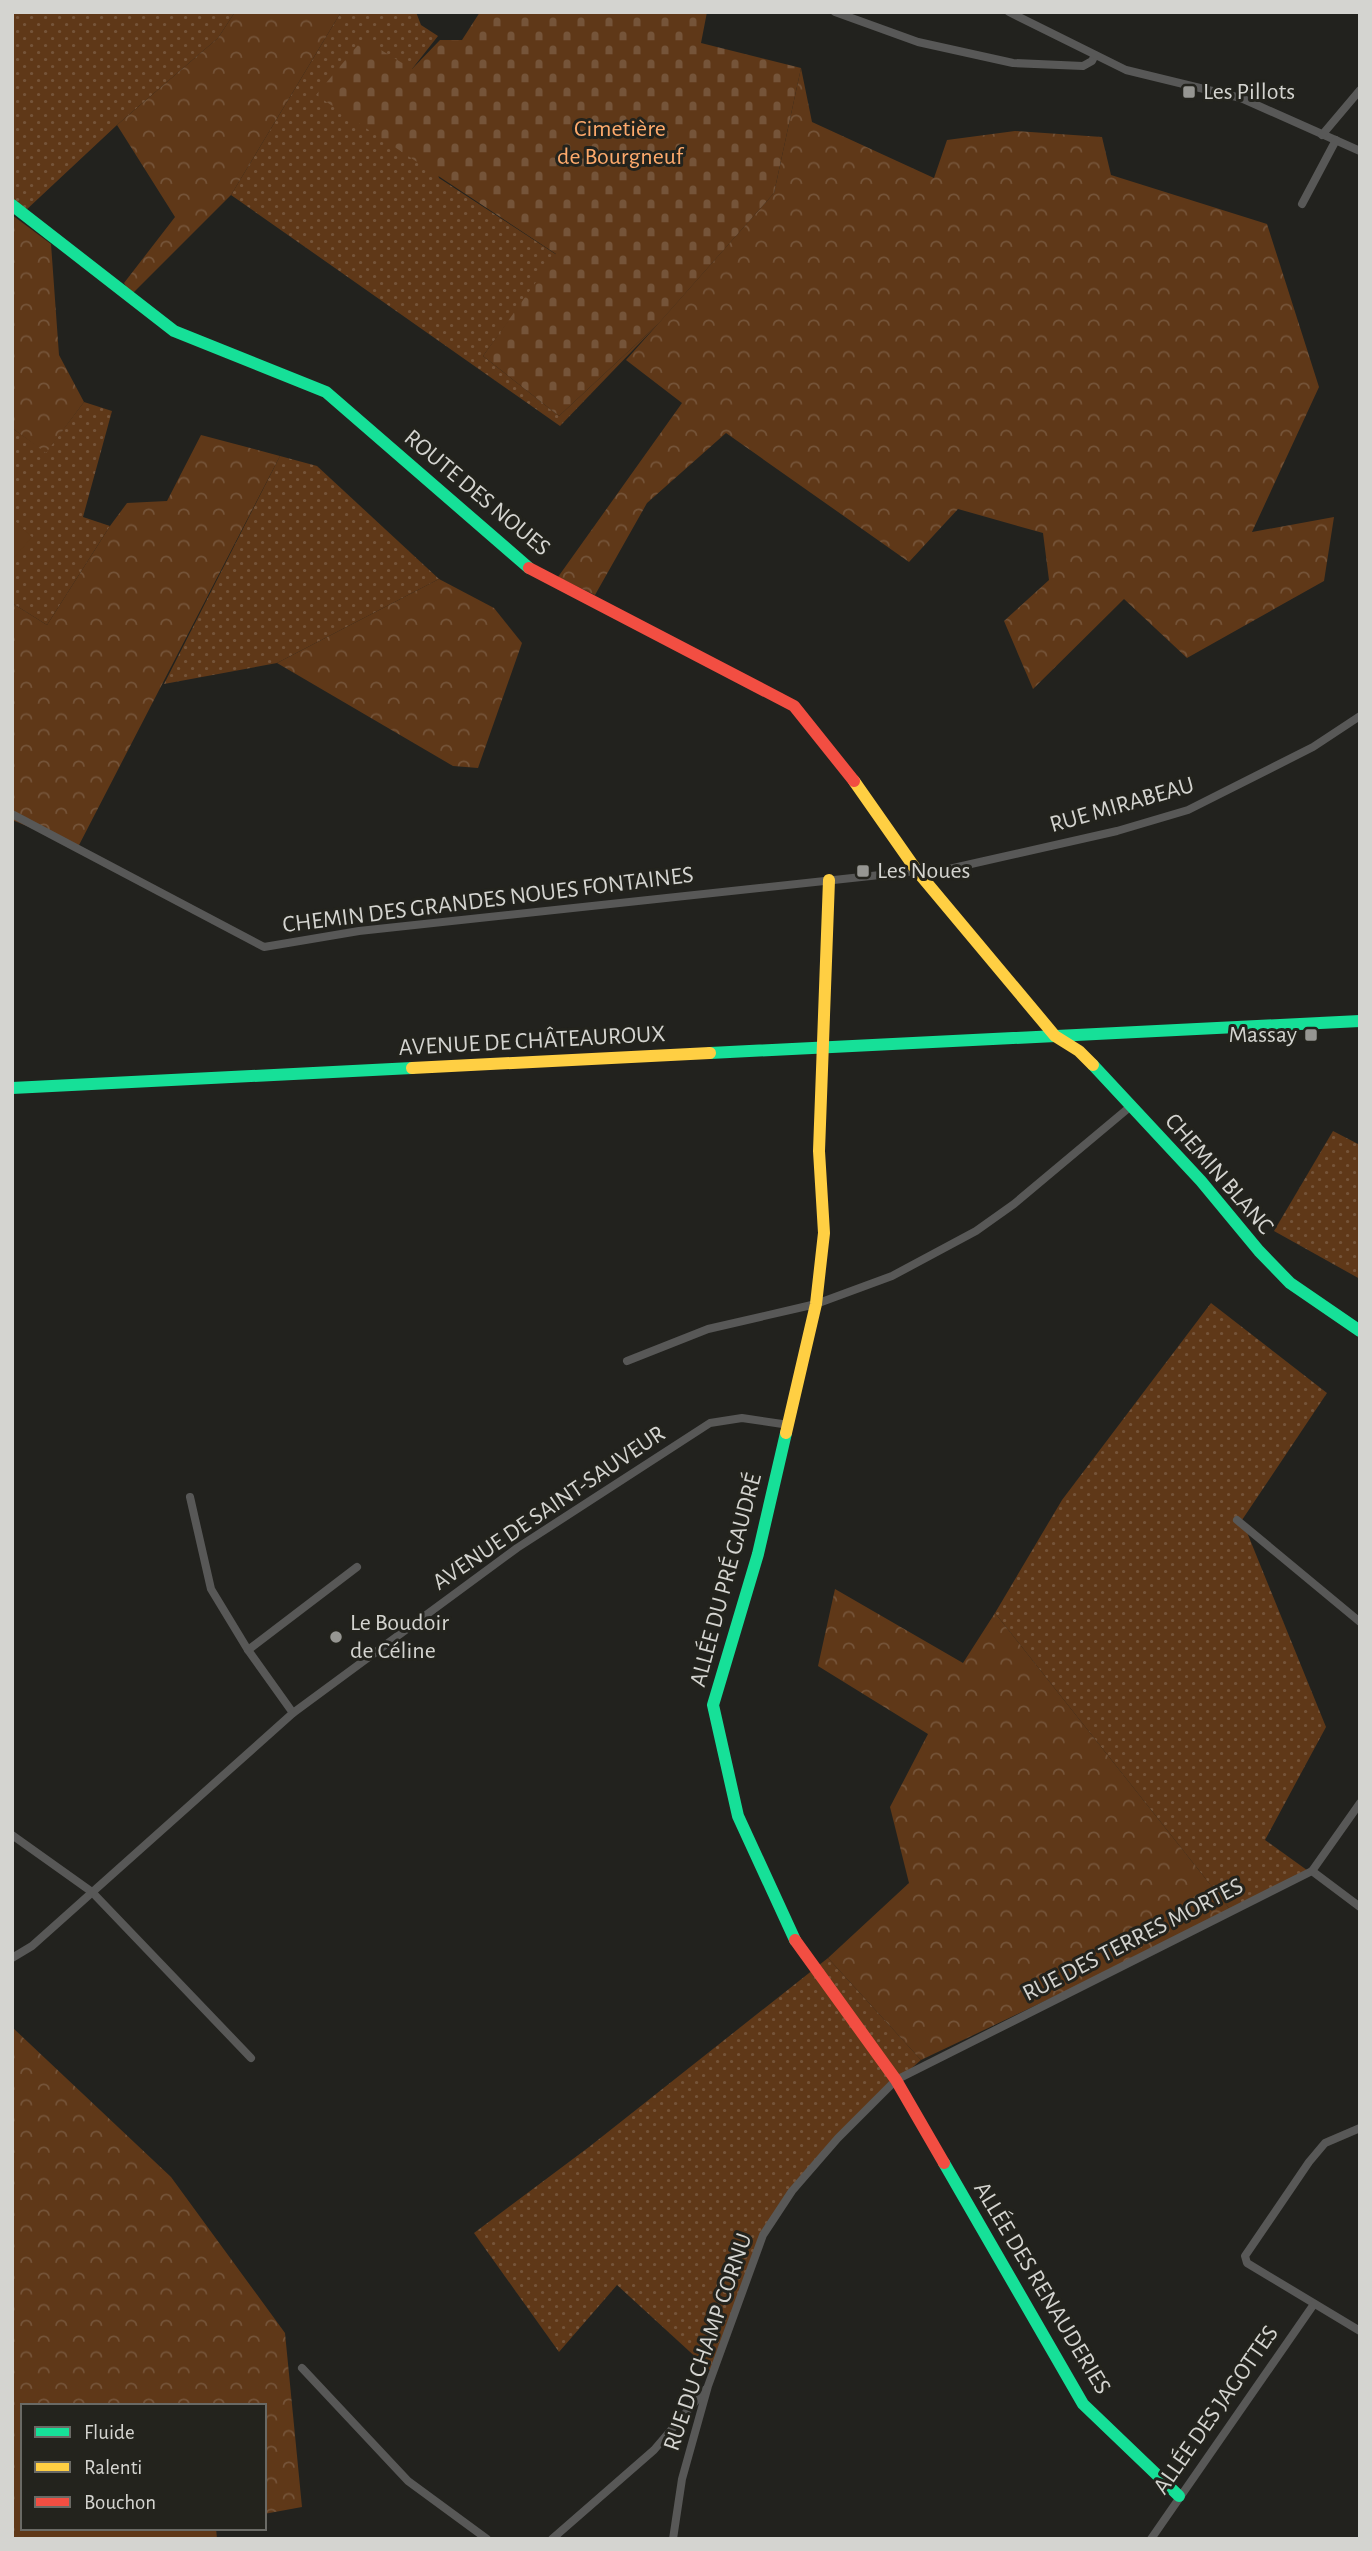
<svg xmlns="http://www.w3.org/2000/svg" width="1372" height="2551" viewBox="0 0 1372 2551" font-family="'Alegreya Sans',sans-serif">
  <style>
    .grass { fill: url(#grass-dots) }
    .forest { fill: url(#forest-crowns) }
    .cemetery { fill: url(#cemetery-stones) }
    .garden { fill: #5f3818 }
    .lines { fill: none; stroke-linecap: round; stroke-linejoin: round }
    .street { stroke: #585857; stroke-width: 8 }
    .fast { stroke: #16e098; stroke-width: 12 }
    .slow { stroke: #ffcf43; stroke-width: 12 }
    .jam { stroke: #f24e42; stroke-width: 12 }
    .poi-dot { fill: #969692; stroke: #23231d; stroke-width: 2.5 }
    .labels { text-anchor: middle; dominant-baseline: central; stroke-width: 6; stroke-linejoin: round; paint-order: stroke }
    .poi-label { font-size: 24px; fill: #d4d4d0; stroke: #23231d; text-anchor: start }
    .park-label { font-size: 24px; fill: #feaa6c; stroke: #23231d }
    .street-label { font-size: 24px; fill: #d4d4d0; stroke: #23231d }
  </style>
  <defs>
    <pattern id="grass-dots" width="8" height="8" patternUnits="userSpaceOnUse" patternTransform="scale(1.75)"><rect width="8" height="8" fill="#5f3818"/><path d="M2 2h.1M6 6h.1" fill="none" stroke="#755439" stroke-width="1.8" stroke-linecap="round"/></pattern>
    <pattern id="forest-crowns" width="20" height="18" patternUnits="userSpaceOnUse" patternTransform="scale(1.75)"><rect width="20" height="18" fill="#5f3818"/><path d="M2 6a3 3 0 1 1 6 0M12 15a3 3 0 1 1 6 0" fill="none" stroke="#755439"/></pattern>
    <pattern id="cemetery-stones" width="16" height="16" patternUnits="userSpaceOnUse" patternTransform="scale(1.75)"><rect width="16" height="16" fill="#5f3818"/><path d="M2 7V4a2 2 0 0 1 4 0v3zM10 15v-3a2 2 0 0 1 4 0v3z" fill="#755439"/></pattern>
  </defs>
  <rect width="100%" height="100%" fill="#22221e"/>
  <!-- grass -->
  <g class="grass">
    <polygon points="12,12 235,12 218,38 117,125 25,211 12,201"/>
    <polygon points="341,12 416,12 421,25 438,36 412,69 439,178 557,255 483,356 559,416 659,323 560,426 231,195"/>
    <polygon points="84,402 112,411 83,517 110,526 47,625 12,603 12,428 46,452"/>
    <polygon points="280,456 317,466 439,579 277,663 164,684"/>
    <polygon points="1333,1131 1360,1145 1360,1279 1274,1231"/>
    <polygon points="1211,1303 1327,1393 1242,1520 1326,1727 1265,1840 1311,1873 1232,1912 995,1613 1062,1500"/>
    <polygon points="828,1958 921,2060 860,2113 796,2187 765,2235 713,2373 617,2285 559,2352 474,2233 589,2147"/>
  </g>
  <!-- forest -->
  <g class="forest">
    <polygon points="235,12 341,12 231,195 131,295 124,283 175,217 117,125 218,38"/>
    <polygon points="801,68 812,122 934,178 947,140 1015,131 1102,137 1111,175 1267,224 1319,387 1252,532 1334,517 1324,581 1187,658 1124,599 1033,689 1004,621 1049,580 1043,533 958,509 909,562 726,433 647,503 595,595 558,577 682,403 626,360 774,193"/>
    <polygon points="12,215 51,244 59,355 84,402 46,453 12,428"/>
    <polygon points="201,435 280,456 78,847 12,820 12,603 47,625 110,526 127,503 167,501"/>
    <polygon points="439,579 494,608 522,643 478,768 453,766 277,663"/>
    <polygon points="835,1589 963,1663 995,1613 1232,1912 921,2060 828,1958 909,1883 890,1807 928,1734 818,1666"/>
    <polygon points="12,2027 171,2177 285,2333 302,2507 264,2514 264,2406 23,2406 23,2528 216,2528 217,2539 12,2539"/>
  </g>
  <!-- cemetery -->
  <polygon class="cemetery" points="480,12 707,12 701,43 801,68 774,193 659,323 559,416 483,356 556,254 316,95 363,39 412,69 440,40 462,40"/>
  <!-- garden -->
  <polygon class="garden" points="12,518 32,537 12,560"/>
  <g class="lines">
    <!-- street -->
    <g class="street">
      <polyline points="835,12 918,42 1013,63 1083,66 1092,61 1095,55"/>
      <polyline points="1009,12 1126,70 1241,98 1360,151"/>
      <polyline points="1322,135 1360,90"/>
      <polyline points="1302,204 1336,140"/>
      <polyline points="12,814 264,947 359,931 917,871 940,871 1117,831 1188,810 1313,747 1360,716"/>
      <polyline points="627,1361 708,1329 816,1304 892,1276 976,1231 1014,1204 1131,1106"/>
      <polyline points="190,1497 211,1589 248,1650 293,1713"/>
      <polyline points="1237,1520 1360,1622"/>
      <polyline points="248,1650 357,1567"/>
      <polyline points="12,1835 92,1892 251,2058"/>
      <polyline points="1312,1871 1360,1907"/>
      <polyline points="12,1958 32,1946 293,1713 517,1548 710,1423 742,1418 789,1425"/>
      <polyline points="1360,2128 1325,2143 1309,2162 1245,2256 1247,2263 1360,2331"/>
      <polyline points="302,2368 408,2481 487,2539"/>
      <polyline points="552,2539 654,2450 706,2389"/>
      <polyline points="673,2539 682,2479 708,2386 763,2235 792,2191 838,2138 896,2080 1312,1871 1360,1803"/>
      <polyline points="1151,2539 1314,2304"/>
    </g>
    <!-- fast -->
    <g class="fast">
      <polyline points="12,205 174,331 326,392 529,568"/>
      <polyline points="710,1053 1360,1021"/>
      <polyline points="1093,1065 1201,1181 1259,1251 1290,1283 1360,1331"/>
      <polyline points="12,1088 412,1068"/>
      <polyline points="786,1433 758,1554 713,1705 738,1816 795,1940"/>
      <polyline points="944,2163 1083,2404 1179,2496"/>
    </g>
    <!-- slow -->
    <g class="slow">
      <polyline points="854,781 917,871 1055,1036 1079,1051 1093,1065"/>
      <polyline points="412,1068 710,1053"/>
      <polyline points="786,1433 816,1304 824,1233 819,1151 829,880"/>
    </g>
    <!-- jam -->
    <g class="jam">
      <polyline points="529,568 794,706 854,781"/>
      <polyline points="795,1940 896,2080 944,2163"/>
    </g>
  </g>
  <!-- markers -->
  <g class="poi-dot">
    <rect x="1182" y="85" width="14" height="14" rx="3.5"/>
    <rect x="856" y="864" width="14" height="14" rx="3.5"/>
    <rect x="1304" y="1028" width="14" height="14" rx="3.5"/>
    <circle cx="336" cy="1637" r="7"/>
  </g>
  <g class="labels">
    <!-- poi labels -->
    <g class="poi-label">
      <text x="1203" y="92">Les Pillots</text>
      <text x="877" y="871">Les Noues</text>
      <text x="1297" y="1035" text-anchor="end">Massay</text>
      <text x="350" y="1623">Le Boudoir<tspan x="350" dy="28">de Céline</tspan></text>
    </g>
    <!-- park labels -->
    <g class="park-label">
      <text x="620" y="129">Cimetière<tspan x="620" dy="28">de Bourgneuf</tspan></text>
    </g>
    <!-- street labels -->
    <g class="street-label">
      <text transform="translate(477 493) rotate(40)">ROUTE DES NOUES</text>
      <text transform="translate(1122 805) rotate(-16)">RUE MIRABEAU</text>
      <text transform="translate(488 900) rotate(-7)">CHEMIN DES GRANDES NOUES FONTAINES</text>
      <text transform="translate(532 1041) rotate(-3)">AVENUE DE CHÂTEAUROUX</text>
      <text transform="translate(1219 1174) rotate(49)">CHEMIN BLANC</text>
      <text transform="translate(549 1508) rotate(-34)">AVENUE DE SAINT-SAUVEUR</text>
      <text transform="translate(726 1580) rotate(-75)">ALLÉE DU PRÉ GAUDRÉ</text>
      <text transform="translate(1133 1940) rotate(-27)">RUE DES TERRES MORTES</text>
      <text transform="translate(1042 2288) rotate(59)">ALLÉE DES RENAUDERIES</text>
      <text transform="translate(708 2342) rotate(-71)">RUE DU CHAMP CORNU</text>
      <text transform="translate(1216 2410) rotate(-55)">ALLÉE DES JAGOTTES</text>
    </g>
  </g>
  <!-- border -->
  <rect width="1372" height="2551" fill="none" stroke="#d4d4d0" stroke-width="28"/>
  <!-- legend -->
  <rect x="21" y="2404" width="245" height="126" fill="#23231d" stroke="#6a6a65" stroke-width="2"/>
  <rect x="35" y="2427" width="35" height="10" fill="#16e098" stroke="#6a6a65" stroke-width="2"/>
  <text x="84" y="2439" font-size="21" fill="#d4d4d0">Fluide</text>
  <rect x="35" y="2462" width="35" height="10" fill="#ffcf43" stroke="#6a6a65" stroke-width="2"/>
  <text x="84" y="2474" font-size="21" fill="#d4d4d0">Ralenti</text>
  <rect x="35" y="2497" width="35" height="10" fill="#f24e42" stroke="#6a6a65" stroke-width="2"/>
  <text x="84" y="2509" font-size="21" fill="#d4d4d0">Bouchon</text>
</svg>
